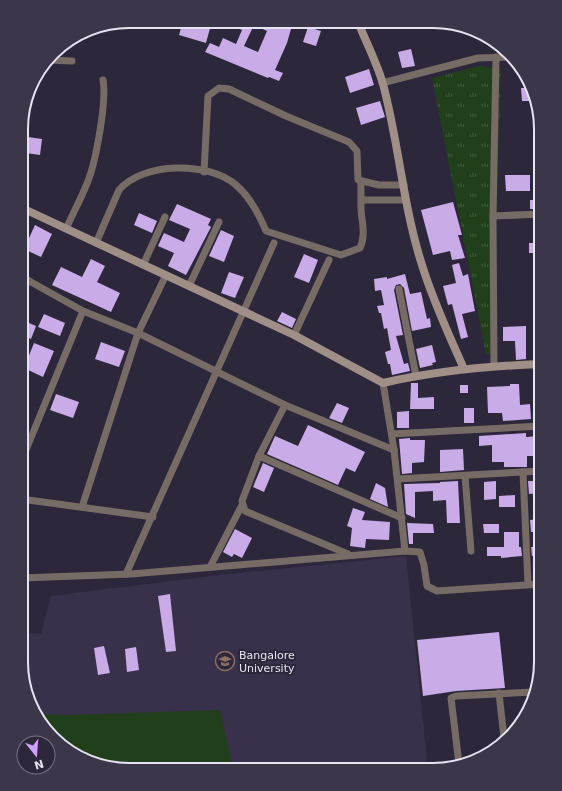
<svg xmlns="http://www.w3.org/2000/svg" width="562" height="791" viewBox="0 0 562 791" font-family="'DejaVu Sans',sans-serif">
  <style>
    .built { fill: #39314b }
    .grass { fill: #223f1b }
    .park { fill: url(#park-tufts) }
    .building { fill: #c8abe7; fill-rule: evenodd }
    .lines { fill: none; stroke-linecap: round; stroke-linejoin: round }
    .street { stroke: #766b65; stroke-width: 7 }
    .secondary { stroke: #a08f86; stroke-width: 8 }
    .labels { text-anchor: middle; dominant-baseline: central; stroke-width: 4; stroke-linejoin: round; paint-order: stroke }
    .poi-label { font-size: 11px; fill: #e7e4f2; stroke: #2d273b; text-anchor: start }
    .rim { fill: none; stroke: #e7e4f2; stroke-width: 2 }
  </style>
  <defs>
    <pattern id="park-tufts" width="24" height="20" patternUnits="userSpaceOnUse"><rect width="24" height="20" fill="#223f1b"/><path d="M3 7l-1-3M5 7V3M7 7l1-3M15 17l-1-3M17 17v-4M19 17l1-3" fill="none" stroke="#425b3d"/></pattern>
  </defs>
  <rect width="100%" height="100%" fill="#2d273b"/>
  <!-- built -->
  <polygon class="built" points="406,556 428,770 115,769 64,748 32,709 21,662 21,632 41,634 51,596 220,575"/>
  <!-- grass -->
  <polygon class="grass" points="220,710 233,769 115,769 64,748 36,714 67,715"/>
  <!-- park -->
  <polygon class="park" points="479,66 501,69 492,354 486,354 432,78"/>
  <!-- building -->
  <g class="building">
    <polygon points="183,21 212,21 206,43 179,35"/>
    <path d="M222 21 293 22 287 43 275 70 283 73 279 81 269 77 268 78 205 52 210 43 219 47 223 38 236 44 242 30ZM254 25 267 31 258 52 244 46Z"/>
    <polygon points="308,27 321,31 316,46 303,42"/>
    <polygon points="411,49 415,66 402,68 398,52"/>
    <polygon points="369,69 374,85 350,93 345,77"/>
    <polygon points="521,88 531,88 534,101 522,101"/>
    <polygon points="380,101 385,117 361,125 356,108"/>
    <polygon points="28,137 42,139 40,155 26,153"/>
    <polygon points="505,175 530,175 530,191 506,191"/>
    <rect x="530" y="200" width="11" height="9"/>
    <polygon points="453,202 462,235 458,235 465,258 452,260 450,251 433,255 421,210"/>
    <polygon points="177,204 211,219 208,225 211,227 186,275 168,266 174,253 158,246 164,233 184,242 190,229 169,220"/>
    <polygon points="139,213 157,221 152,233 134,225"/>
    <polygon points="35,225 52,234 41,257 24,249"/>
    <polygon points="221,230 234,236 224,262 209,256"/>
    <rect x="529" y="243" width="12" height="10"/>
    <polygon points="304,254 318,260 309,283 294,277"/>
    <polygon points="91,259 105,266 97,282 120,293 111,312 52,285 61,267 82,277"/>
    <polygon points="459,263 463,276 468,274 475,311 462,314 468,337 461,339 452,304 448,305 443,286 456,283 452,265"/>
    <polygon points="229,272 244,277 235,298 221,293"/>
    <polygon points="405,274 410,294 421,292 427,319 430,318 431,327 412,331 404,288 400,284 396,285 394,290 403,335 396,336 404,364 408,363 410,371 392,375 390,364 388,364 385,352 391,350 387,328 384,329 381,313 379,313 377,306 384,305 381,290 375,291 374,279 387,277 387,279"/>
    <polygon points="282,312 296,319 292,328 277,321"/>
    <polygon points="44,314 65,323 60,336 38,327"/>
    <polygon points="22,320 36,326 31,339 22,335"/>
    <polygon points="526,326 526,359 516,360 515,341 503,341 503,327"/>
    <polygon points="101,342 125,351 119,367 95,359"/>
    <polygon points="34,343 54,351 43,377 24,368"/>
    <polygon points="432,345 436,362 432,363 433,365 420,368 416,349"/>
    <polygon points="411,383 418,383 418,398 434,397 434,409 410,409"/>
    <polygon points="510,384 519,384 520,405 530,404 531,419 503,421 502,413 488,413 487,387 510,386"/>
    <rect x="460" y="385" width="8" height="8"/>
    <polygon points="56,394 79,402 73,418 50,410"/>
    <polygon points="337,403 349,408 342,423 329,418"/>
    <rect x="464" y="408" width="10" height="15"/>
    <polygon points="409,411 409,428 397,428 397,412"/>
    <polygon points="308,425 365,452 355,472 346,468 338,485 267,454 275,436 298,446"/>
    <polygon points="526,433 526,437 539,436 539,456 527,456 527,467 504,467 504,462 492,462 492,445 479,446 479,436"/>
    <polygon points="410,438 410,440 425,440 424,462 412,463 412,473 402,474 399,439"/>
    <polygon points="463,449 464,470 440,472 440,450"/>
    <polygon points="263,463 274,468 264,492 253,487"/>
    <polygon points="458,481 460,523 447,523 446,500 433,501 433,491 415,492 415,518 406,514 404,484 440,483 440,482"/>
    <polygon points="496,481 496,499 484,500 484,482"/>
    <polygon points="528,481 541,481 541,493 529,494"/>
    <polygon points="376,483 385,488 388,507 370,499"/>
    <polygon points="515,495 515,507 499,507 499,496"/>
    <polygon points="353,508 365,512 362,520 390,522 389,540 366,539 365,548 350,546 352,528 347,526"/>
    <polygon points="541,519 541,532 531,532 530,520"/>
    <polygon points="407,523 433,524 434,533 413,533 413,544 409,544"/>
    <polygon points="483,524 499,524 499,533 484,533"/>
    <polygon points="235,529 252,538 242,558 234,554 232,557 223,552"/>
    <polygon points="504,532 519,532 519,547 521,547 522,556 501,558 501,556 487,556 487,547 504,547"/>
    <polygon points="531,547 541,547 541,556 532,556"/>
    <polygon points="170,594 176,651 166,652 158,596"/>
    <polygon points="499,632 505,688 456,691 423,696 417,640"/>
    <polygon points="104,646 110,673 98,675 94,648"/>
    <polygon points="136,647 139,670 127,672 125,649"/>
  </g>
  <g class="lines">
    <!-- street -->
    <g class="street">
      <polyline points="48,60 72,61"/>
      <polyline points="382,83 478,58 509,57"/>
      <polyline points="204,172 208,96 219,88 229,89 286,116 349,142 357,151 358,180 379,185 404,185"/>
      <polyline points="362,200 406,200"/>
      <polyline points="493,216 541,214"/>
      <path d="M66 229C73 213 82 197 88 181 96 161 107 100 103 80"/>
      <path d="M96 243 119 190C143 162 208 161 236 185 250 197 259 214 266 231L341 255 360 248C366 235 362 223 361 210 361 201 361 191 361 181"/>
      <polyline points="143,265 165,217"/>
      <polyline points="22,277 83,311 138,333 285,405 394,450"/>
      <polyline points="189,286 219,222"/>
      <polyline points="399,289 416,376"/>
      <polyline points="22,295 28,280"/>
      <polyline points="294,335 329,260"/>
      <polyline points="494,366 493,216 496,57"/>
      <polyline points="383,383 394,450 405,551"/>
      <polyline points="285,405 259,456 242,501 245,511 348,554"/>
      <polyline points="392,434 541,426"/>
      <polyline points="259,456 402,518"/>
      <polyline points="21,462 83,311"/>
      <polyline points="523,472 528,584"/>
      <polyline points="465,476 471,551"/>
      <polyline points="398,479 541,471"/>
      <polyline points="21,499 153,517"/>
      <polyline points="82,507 138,333 166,275"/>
      <polyline points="210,567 242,505"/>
      <polyline points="126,574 274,243"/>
      <polyline points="21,578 131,574 405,551 420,552 424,565 427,586 437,591 541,584"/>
      <polyline points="499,693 504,738"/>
      <polyline points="459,764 451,698 456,696 533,692"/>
    </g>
    <!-- secondary -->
    <g class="secondary">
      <path d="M358 22C366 42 377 63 383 84 399 144 403 206 422 265 433 301 449 335 464 369"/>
      <path d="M22 208 294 335 383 383C435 371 488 366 541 364"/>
    </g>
  </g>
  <!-- icons -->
  <defs>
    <symbol id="university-ring" viewBox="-11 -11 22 22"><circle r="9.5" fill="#2d273b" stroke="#8d6e63" stroke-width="1.5"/><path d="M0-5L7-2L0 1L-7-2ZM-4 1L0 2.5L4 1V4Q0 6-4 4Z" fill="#8d6e63"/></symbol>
  </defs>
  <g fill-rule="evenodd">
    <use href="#university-ring" x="214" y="650" width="22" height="22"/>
  </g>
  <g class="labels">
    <!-- poi labels -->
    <g class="poi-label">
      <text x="239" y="655">Bangalore<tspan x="239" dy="13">University</tspan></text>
    </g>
  </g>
  <!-- crop -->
  <path d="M0 0H562V791H0ZM129 28H433A101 101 0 0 1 534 129V662A101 101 0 0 1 433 763H129A101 101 0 0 1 28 662V129A101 101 0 0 1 129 28Z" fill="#3c364a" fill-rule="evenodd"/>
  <path class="rim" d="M129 28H433A101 101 0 0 1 534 129V662A101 101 0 0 1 433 763H129A101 101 0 0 1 28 662V129A101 101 0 0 1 129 28Z"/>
  <!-- north arrow -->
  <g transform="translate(36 755) rotate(163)"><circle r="19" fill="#2d273b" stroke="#777384"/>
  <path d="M0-3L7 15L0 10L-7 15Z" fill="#d19dfe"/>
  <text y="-6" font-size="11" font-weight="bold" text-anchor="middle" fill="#e7e4f2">N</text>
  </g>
</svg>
